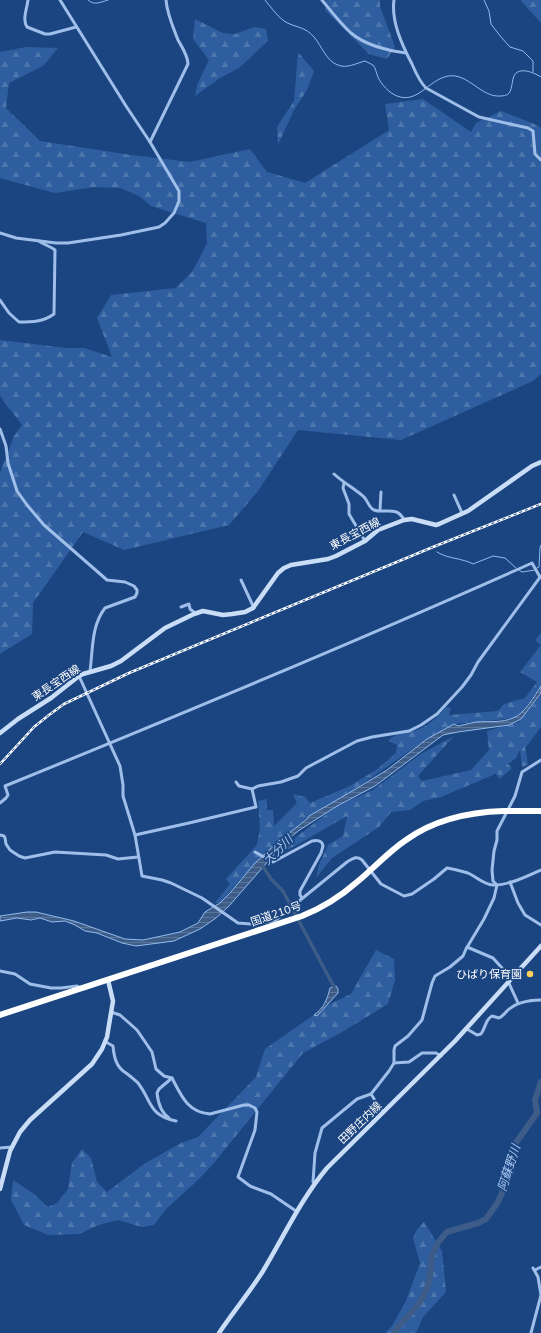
<svg xmlns="http://www.w3.org/2000/svg" width="541" height="1333" viewBox="0 0 541 1333" font-family="'Nunito Sans','Noto Sans JP',sans-serif">
  <style>
    .forest { fill: url(#forest-firs) }
    .cemetery { fill: url(#cemetery-stones) }
    .water { fill: url(#water-rules); stroke: #92baec }
    .lines { fill: none; stroke-linecap: round; stroke-linejoin: round }
    .stream { stroke: #92baec; stroke-width: 1 }
    .canal { stroke: #3d5c88; stroke-width: 3.5 }
    .river { stroke: #3d5c88; stroke-width: 6 }
    .street { stroke: #9fbfea; stroke-width: 3 }
    .secondary { stroke: #caddf7; stroke-width: 4.5 }
    .highway { stroke: #fff; stroke-width: 6 }
    .rail-casing { stroke: #fff; stroke-width: 2.5 }
    .rail { stroke: #1b4580; stroke-width: 1; stroke-dasharray: 3; stroke-linecap: butt }
    .highway-bridge { stroke: #fff; stroke-width: 6 }
    .poi-dot { fill: #fbd05c; stroke: #1b4580; stroke-width: 1.5 }
    .labels { text-anchor: middle; dominant-baseline: central; stroke-width: 3.5; stroke-linejoin: round; paint-order: stroke }
    .street-label { font-size: 11px; fill: #fff; stroke: #1b4580 }
    .poi-label { font-size: 11px; fill: #fff; stroke: #1b4580; text-anchor: end }
    .water-label { font-size: 12px; font-style: italic; fill: #aac9f1; stroke: #1b4580 }
  </style>
  <defs>
    <pattern id="forest-firs" width="22" height="20" patternUnits="userSpaceOnUse"><rect width="22" height="20" fill="#2e5e9f"/><path d="M5 1l3.5 6h-7zM16 11l3.5 6h-7z" fill="#4d76ad"/></pattern>
    <pattern id="cemetery-stones" width="16" height="16" patternUnits="userSpaceOnUse"><rect width="16" height="16" fill="#2e5e9f"/><path d="M2 7V4a2 2 0 0 1 4 0v3zM10 15v-3a2 2 0 0 1 4 0v3z" fill="#4d76ad"/></pattern>
    <pattern id="water-rules" width="6" height="5" patternUnits="userSpaceOnUse"><rect width="6" height="5" fill="#3d5c88"/><path d="M0 2.5h6" fill="none" stroke="#5a749a"/></pattern>
  </defs>
  <rect width="100%" height="100%" fill="#1b4580"/>
  <!-- forest -->
  <g class="forest">
    <polygon points="326,0 380,0 380,6 395,47 387,59 369,54 325,10"/>
    <polygon points="521,0 541,0 541,23 521,1"/>
    <polygon points="195,19 223,33 235,34 254,27 266,29 268,41 239,68 220,78 195,96 197,85 209,60 193,39"/>
    <polygon points="26,47 58,48 43,66 9,83 6,108 40,141 131,155 190,162 250,149 267,172 305,183 389,130 385,104 423,99 471,132 476,123 501,111 537,125 541,128 541,374 533,381 401,440 298,430 258,491 229,525 124,550 83,532 33,603 32,634 0,654 0,473 14,436 22,425 0,396 0,340 66,348 84,348 112,357 97,318 111,295 176,288 192,272 207,244 206,223 151,206 139,196 120,188 94,187 55,193 0,178 0,52"/>
    <polygon points="298,52 314,71 307,90 294,110 278,145 277,127 294,101"/>
    <path d="M541 633V685L523 711 514 718 454 724 427 739 349 793 309 816 254 864 220 903H215L230 884 226 879 257 845 260 828 258 801 267 799V810H273L274 826 297 803 293 794 305 797 310 803 350 786 376 770 396 753 397 745 388 741C396 733 406 733 417 730 428 726 439 716 446 707L451 708 449 715 498 711 504 704 525 698 537 682 520 672 541 645 535 640Z"/>
    <polygon points="541,695 541,727 526,747 520,750 516,758 493,775 441,797 423,801 410,810 391,812 379,827 332,858 316,878 319,865 328,845 343,836 347,816 274,858 287,844 337,806 373,790 421,754 454,736 418,776 422,781 471,770 489,750 487,731 519,722"/>
    <polygon points="376,950 394,959 395,980 388,1004 342,1032 303,1053 214,1163 197,1181 166,1209 154,1225 142,1227 118,1220 99,1225 79,1234 48,1235 24,1225 11,1200 13,1180 34,1194 48,1207 57,1203 68,1189 72,1163 82,1149 91,1158 97,1182 107,1192 135,1171 144,1164 181,1143 198,1137 256,1077 265,1049 328,1005 351,994"/>
    <polygon points="424,1222 442,1251 446,1292 423,1317 416,1333 385,1333 392,1326 406,1301 420,1263 413,1238 416,1231"/>
  </g>
  <!-- cemetery -->
  <g class="cemetery">
    <polygon points="525,746 528,765 522,767 520,750"/>
    <polygon points="508,764 512,768 500,779 495,773"/>
  </g>
  <!-- water -->
  <g class="water">
    <path d="M541 686V693L521 719 509 725 458 732 443 735 375 786 337 806 298 831 284 843 229 906 216 918 200 929 174 941 136 946 122 943 97 933 85 931 75 925 65 921 52 922 40 918 31 920 17 918 0 921V916L27 912H36L74 921 125 939 143 940 180 932 198 923 205 912 220 903 231 892 254 864 279 841 307 819 309 816 349 793 387 770 427 739 454 724 458 726C464 725 470 723 476 722 488 721 502 723 513 718 524 715 535 695 541 686Z"/>
    <path d="M336 986 338 989V993L317 1016 314 1015C324 1008 327 1000 330 988Z"/>
  </g>
  <g class="lines">
    <!-- stream -->
    <g class="stream">
      <path d="M88 0C94 6 101 2 108 0"/>
      <path d="M265 0C271 7 276 15 284 21 295 28 305 26 314 37 321 45 327 62 338 65 346 69 357 63 365 61 367 62 371 64 373 65 376 68 376 73 378 77 381 84 389 93 397 96 418 104 428 80 448 76 469 73 481 98 501 96 512 96 511 88 513 79 516 65 533 72 541 77"/>
      <polyline points="484,0 489,11 491,24 501,37 510,47 523,51 533,61 533,72"/>
      <path d="M437 552C448 559 462 558 473 564L493 556 505 558 516 568"/>
      <polyline points="537,568 539,567 540,548 541,545"/>
      <polyline points="519,570 522,572 535,570"/>
    </g>
    <!-- canal -->
    <polyline class="canal" points="262,865 271,879 283,891 334,987"/>
    <!-- river -->
    <path class="river" d="M394 1333C402 1319 417 1310 423 1297 426 1291 429 1284 430 1277 431 1269 430 1260 433 1253 436 1245 441 1238 447 1232L478 1223 486 1219 498 1202 510 1175 513 1161V1147L537 1113 535 1100 541 1082"/>
    <!-- street -->
    <g class="street">
      <path d="M28 0C27 9 22 19 27 27L45 34H50L76 27"/>
      <path d="M322 0C331 11 340 23 351 33 365 45 388 51 406 53"/>
      <path d="M394 0C391 21 402 45 412 64 416 73 419 81 426 88L479 117 528 128 533 131 535 154 541 160"/>
      <path d="M150 142 188 64C188 56 182 47 178 40 173 27 167 14 166 0"/>
      <polyline points="0,233 16,238 56,243 68,243 121,235 159,227 165,223 174,213 179,201 179,191 150,142 126,106 60,0"/>
      <path d="M0 300 9 313 19 322C32 322 43 322 54 314L55 250C50 246 44 245 39 241"/>
      <path d="M0 429 6 446 8 463 17 491 27 505 44 525 107 580 125 582 134 586 137 590V593L135 597 105 608C91 626 93 650 90 671"/>
      <path d="M334 474C344 483 355 489 364 497 368 501 369 508 374 510 384 514 397 505 404 520"/>
      <polyline points="344,483 343,488 349,504 349,514 365,541"/>
      <polyline points="454,495 462,513"/>
      <polyline points="380,510 381,492"/>
      <polyline points="241,580 254,608"/>
      <polyline points="181,607 189,604 190,609 195,613"/>
      <path d="M79 676 120 766 123 785V796L135 835 142 876 162 880 171 883 202 898 238 923 251 924 272 921 277 919 347 862C352 859 357 855 362 860L381 884 404 896 412 894 434 879 447 868C454 869 461 871 468 873 477 877 483 884 493 885 507 886 528 876 541 870"/>
      <polyline points="236,782 239,786 252,789"/>
      <polyline points="252,789 258,786 281,782 298,776 306,768 357,741 372,737 409,731 421,725 437,714 462,687 471,675 478,662 541,576"/>
      <path d="M0 803 6 798 8 795 5 786C182 714 358 641 532 563L540 577"/>
      <polyline points="0,835 4,836 5,838 6,844 10,850 19,856 25,858 55,852 106,855 118,859 138,857"/>
      <polyline points="135,835 189,823 256,807 252,789"/>
      <path d="M255 852 273 862 312 841C317 840 322 840 323 846L321 853 300 891V895L302 898"/>
      <polyline points="510,882 518,903 525,915 541,925"/>
      <polyline points="467,947 493,958 502,968 518,1003"/>
      <polyline points="0,971 15,974 30,984 51,988 61,988 77,986 81,988"/>
      <path d="M111 1012 120 1015 137 1030 152 1052 156 1069 164 1076 172 1078C181 1095 187 1112 210 1114L244 1105H249L255 1108 257 1112 255 1130 238 1177 250 1186 271 1194 296 1211"/>
      <path d="M467 1029 477 1035 481 1034C486 1027 485 1020 492 1016L499 1018C503 1016 504 1014 507 1011 516 1002 528 1000 541 1000"/>
      <path d="M106 1042 113 1046C114 1057 116 1067 126 1073 130 1076 134 1079 138 1083 152 1101 148 1115 176 1121"/>
      <polyline points="394,1063 409,1062 422,1053 436,1053 441,1056"/>
      <polyline points="371,1094 383,1113"/>
      <path d="M169 1118C160 1112 158 1102 157 1093L159 1089 172 1078"/>
      <polyline points="0,1148 12,1147"/>
      <polyline points="315,1182 313,1182 315,1153 322,1128 357,1099 371,1094 389,1071 394,1063 394,1050 395,1046 408,1036 422,1020 432,983 435,976 450,967 463,956 466,949 484,919 494,898 497,885 493,881 492,870 494,851 497,840 497,831 515,796 522,772 541,760"/>
      <polyline points="535,1270 541,1267"/>
      <polyline points="531,1333 541,1295 538,1277 533,1268"/>
    </g>
    <!-- secondary -->
    <g class="secondary">
      <polyline points="0,733 18,719 51,698 79,676 83,674 111,666 121,661 165,628 194,614 203,611 223,615 232,614 245,612 253,608 278,573 284,568 291,565 328,559 336,556 365,541 378,530 404,520 412,519 436,525 439,524 468,511 532,466 541,462"/>
      <polyline points="0,1189 10,1151 20,1132 30,1120 92,1064 102,1049 107,1037 113,1001 108,980"/>
      <path d="M219 1333C233 1312 249 1293 263 1271 284 1236 301 1199 327 1168L455 1041 541 946"/>
    </g>
    <!-- highway -->
    <g class="highway">
      <polyline points="509,811 541,811"/>
      <path d="M0 1015 302 916C322 908 341 896 357 882 373 869 388 852 406 840 435 819 469 812 504 811"/>
    </g>
    <defs>
      <polyline id="rail" points="0,764 34,727 49,715 64,704 129,673 433,547 541,504"/>
    </defs>
    <!-- rail casing -->
    <use href="#rail" class="rail-casing"/>
    <!-- rail -->
    <use href="#rail" class="rail"/>
    <!-- highway-bridge -->
    <polyline class="highway-bridge" points="504,811 509,811"/>
  </g>
  <!-- markers -->
  <circle class="poi-dot" cx="530" cy="974" r="4"/>
  <g class="labels">
    <!-- street labels -->
    <g class="street-label">
      <text transform="translate(355 534) rotate(-28)">東長宝西線</text>
      <text transform="translate(56 683) rotate(-34)">東長宝西線</text>
      <text transform="translate(276 914) rotate(-19)">国道210号</text>
      <text transform="translate(360 1123) rotate(-44)">田野庄内線</text>
    </g>
    <!-- poi labels -->
    <g class="poi-label">
      <text x="522" y="974">ひばり保育園</text>
    </g>
    <!-- water labels -->
    <g class="water-label">
      <text transform="translate(278 850) rotate(-44)">大分川</text>
      <text transform="translate(509 1168) rotate(-72)">阿蘇野川</text>
    </g>
  </g>
</svg>
